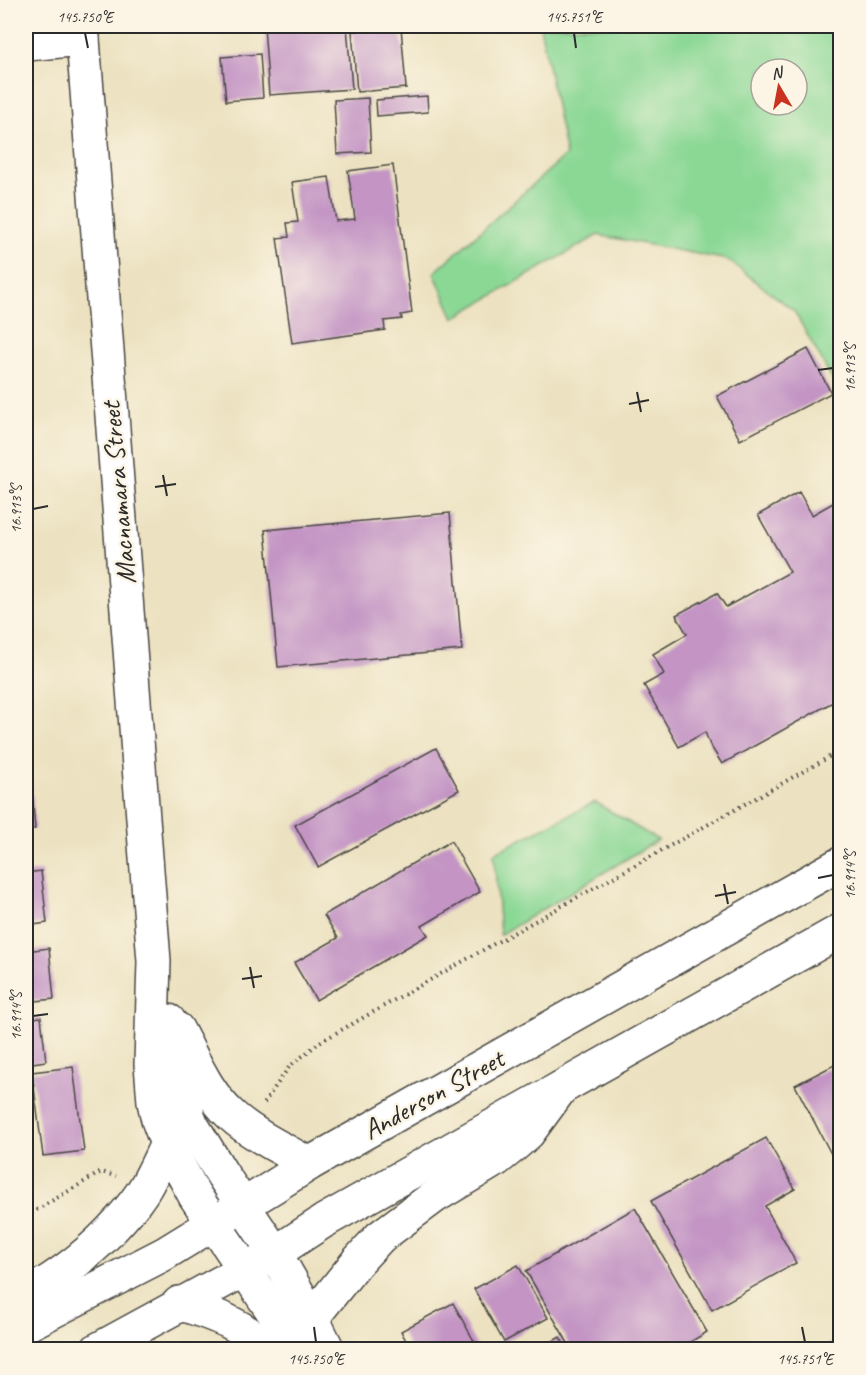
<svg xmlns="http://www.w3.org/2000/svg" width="866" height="1375" viewBox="0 0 866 1375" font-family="Caveat,sans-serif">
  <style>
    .green { fill: #8bd895; stroke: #5b8260; stroke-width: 1.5; fill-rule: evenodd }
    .building { fill: #c394c4 }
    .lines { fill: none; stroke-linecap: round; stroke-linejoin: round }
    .minor-casing { stroke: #484642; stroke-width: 36 }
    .major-casing { stroke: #484642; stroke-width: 36 }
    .path { stroke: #484642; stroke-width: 4; stroke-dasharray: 1.5 4.5; stroke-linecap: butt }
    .minor { stroke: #fff; stroke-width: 33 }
    .major { stroke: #fff; stroke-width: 33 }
    .ticks { fill: none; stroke: #2b2b2b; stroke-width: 2 }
    .labels { text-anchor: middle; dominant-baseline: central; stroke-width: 5; stroke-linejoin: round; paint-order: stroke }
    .street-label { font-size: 28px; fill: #2b2b2b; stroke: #fcf5e5 }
    .neatline { fill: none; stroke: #2b2b2b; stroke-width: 2 }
    .ticks-label { font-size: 15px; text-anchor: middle; fill: #2b2b2b }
  </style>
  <rect width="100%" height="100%" fill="#fcf5e5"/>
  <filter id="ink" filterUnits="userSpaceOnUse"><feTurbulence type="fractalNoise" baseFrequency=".0167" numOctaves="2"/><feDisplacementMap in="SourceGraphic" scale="12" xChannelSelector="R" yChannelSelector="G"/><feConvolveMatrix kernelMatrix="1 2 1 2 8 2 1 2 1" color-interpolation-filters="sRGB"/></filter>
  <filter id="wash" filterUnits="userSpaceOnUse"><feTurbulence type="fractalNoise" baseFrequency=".008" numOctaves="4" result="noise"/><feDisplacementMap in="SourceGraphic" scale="24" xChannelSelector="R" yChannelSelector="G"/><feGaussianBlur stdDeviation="1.35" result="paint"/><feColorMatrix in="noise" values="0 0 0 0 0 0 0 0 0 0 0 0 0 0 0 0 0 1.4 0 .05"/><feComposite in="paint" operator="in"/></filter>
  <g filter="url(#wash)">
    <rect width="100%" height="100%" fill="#ece2c1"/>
    <!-- green -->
    <g class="green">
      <path d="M540 26H840V393L794 311 728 260 598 235 454 318 434 273 566 155ZM761 69H797V105H761Z"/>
      <polygon points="595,802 658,840 500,935 494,853"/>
    </g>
    <g id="blocks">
      <!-- building -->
      <g class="building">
        <polygon points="264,26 347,26 352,89 269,95"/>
        <polygon points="401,27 406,88 357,92 352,31"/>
        <polygon points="260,54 263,98 226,101 222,57"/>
        <polygon points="427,96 428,112 377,116 376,100"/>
        <polygon points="368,98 371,152 337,154 334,100"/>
        <polygon points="393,165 412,313 401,315 402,319 384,321 385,330 292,343 277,238 289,237 287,223 298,222 292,182 329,177 336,221 355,219 348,171"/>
        <polygon points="808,349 831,393 740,440 717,396"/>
        <polygon points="799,492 812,515 840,499 840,698 722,764 710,745 705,732 679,747 644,685 664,674 653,654 687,634 676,615 717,593 726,607 790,572 758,515"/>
        <polygon points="450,513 462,650 278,667 265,530"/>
        <polygon points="26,628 27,628 30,662 26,663"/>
        <polygon points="436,748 459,790 318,867 295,825"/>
        <polygon points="31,779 35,829 26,829 26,780"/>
        <polygon points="451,841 480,892 422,926 428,935 316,1000 294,963 338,938 324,915"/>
        <polygon points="41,871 47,923 26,926 26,873"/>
        <polygon points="49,948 54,999 26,1002 26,951"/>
        <polygon points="41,1017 46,1061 26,1064 26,1019"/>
        <polygon points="840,1062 840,1171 795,1085"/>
        <polygon points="73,1067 84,1151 43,1156 32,1072"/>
        <polygon points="766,1138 795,1189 765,1206 796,1263 712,1310 651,1201"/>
        <polygon points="635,1208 707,1332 677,1350 572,1350 526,1271"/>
        <polygon points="518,1265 548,1318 504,1342 474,1289"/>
        <polygon points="453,1303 479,1350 411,1350 401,1331"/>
        <polygon points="560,1337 567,1350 537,1350"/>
        <polygon points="840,1338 840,1350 820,1350"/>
      </g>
    </g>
  </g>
  <g filter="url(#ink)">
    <use href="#blocks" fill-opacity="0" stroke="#484642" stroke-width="1.5"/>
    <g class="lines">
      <defs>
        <g id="minor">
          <polyline points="82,26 154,961 151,1064 154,1102 158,1120 167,1144 195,1196 299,1350"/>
          <polyline points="26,44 83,39"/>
          <polyline points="169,1021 174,1066 181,1098 192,1125 222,1174 275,1253 312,1318 328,1350"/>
          <path d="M177 1029C193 1058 206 1092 231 1115 253 1135 283 1149 309 1164"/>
          <path d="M26 1295C62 1275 93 1251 121 1219 130 1209 139 1198 146 1186 154 1172 160 1158 167 1144"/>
          <path d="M179 1303C215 1315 241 1323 269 1350"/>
          <polyline points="312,1318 357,1262 380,1237 435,1196 497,1159 512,1147 528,1133 561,1088"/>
        </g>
        <g id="major">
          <polyline points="26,1325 164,1254 273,1187 309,1164 840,864"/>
          <polyline points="97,1350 275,1253 324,1221 840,931"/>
        </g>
      </defs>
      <!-- minor casing -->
      <use href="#minor" class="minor-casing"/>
      <!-- major casing -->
      <use href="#major" class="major-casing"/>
      <!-- path -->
      <g class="path">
        <polyline points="264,1103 289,1067 320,1042 499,941 840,751"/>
        <polyline points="26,1216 101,1172 116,1176"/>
      </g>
      <!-- minor -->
      <use href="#minor" class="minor"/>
      <!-- major -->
      <use href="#major" class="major"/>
    </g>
  </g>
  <!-- ticks -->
  <path class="ticks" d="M85 33 88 48M574 33 576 48M818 370 833 368M637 392 641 412M629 404 649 400M163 475 167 496M155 487 176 484M33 509 48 506M818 878 833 875M724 884 728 904M715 896 736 892M250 967 254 988M242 979 262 976M33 1016 48 1014M314 1327 316 1342M802 1327 805 1342"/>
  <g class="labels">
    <!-- street labels -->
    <g class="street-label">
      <text transform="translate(118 493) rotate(-95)">Macnamara Street</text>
      <text transform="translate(433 1094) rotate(-29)">Anderson Street</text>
    </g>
  </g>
  <!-- margin -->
  <rect width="866" height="1375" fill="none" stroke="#fcf5e5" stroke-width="66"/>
  <!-- north arrow -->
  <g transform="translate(779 87) rotate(350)"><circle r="28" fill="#fcf5e5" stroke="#a8a49b" stroke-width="1.5"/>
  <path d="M0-4.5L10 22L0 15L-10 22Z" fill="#c8321e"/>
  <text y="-9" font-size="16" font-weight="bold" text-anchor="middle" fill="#2b2b2b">N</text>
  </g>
  <rect x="33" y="33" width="800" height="1309" class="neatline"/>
  <g class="ticks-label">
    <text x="85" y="22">145.750°E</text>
    <text x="574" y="22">145.751°E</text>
    <text transform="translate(850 368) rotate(-90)" y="5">16.913°S</text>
    <text transform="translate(16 509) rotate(-90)" y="5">16.913°S</text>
    <text transform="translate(850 875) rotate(-90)" y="5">16.914°S</text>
    <text transform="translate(16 1016) rotate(-90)" y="5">16.914°S</text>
    <text x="316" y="1364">145.750°E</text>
    <text x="805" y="1364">145.751°E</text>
  </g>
</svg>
